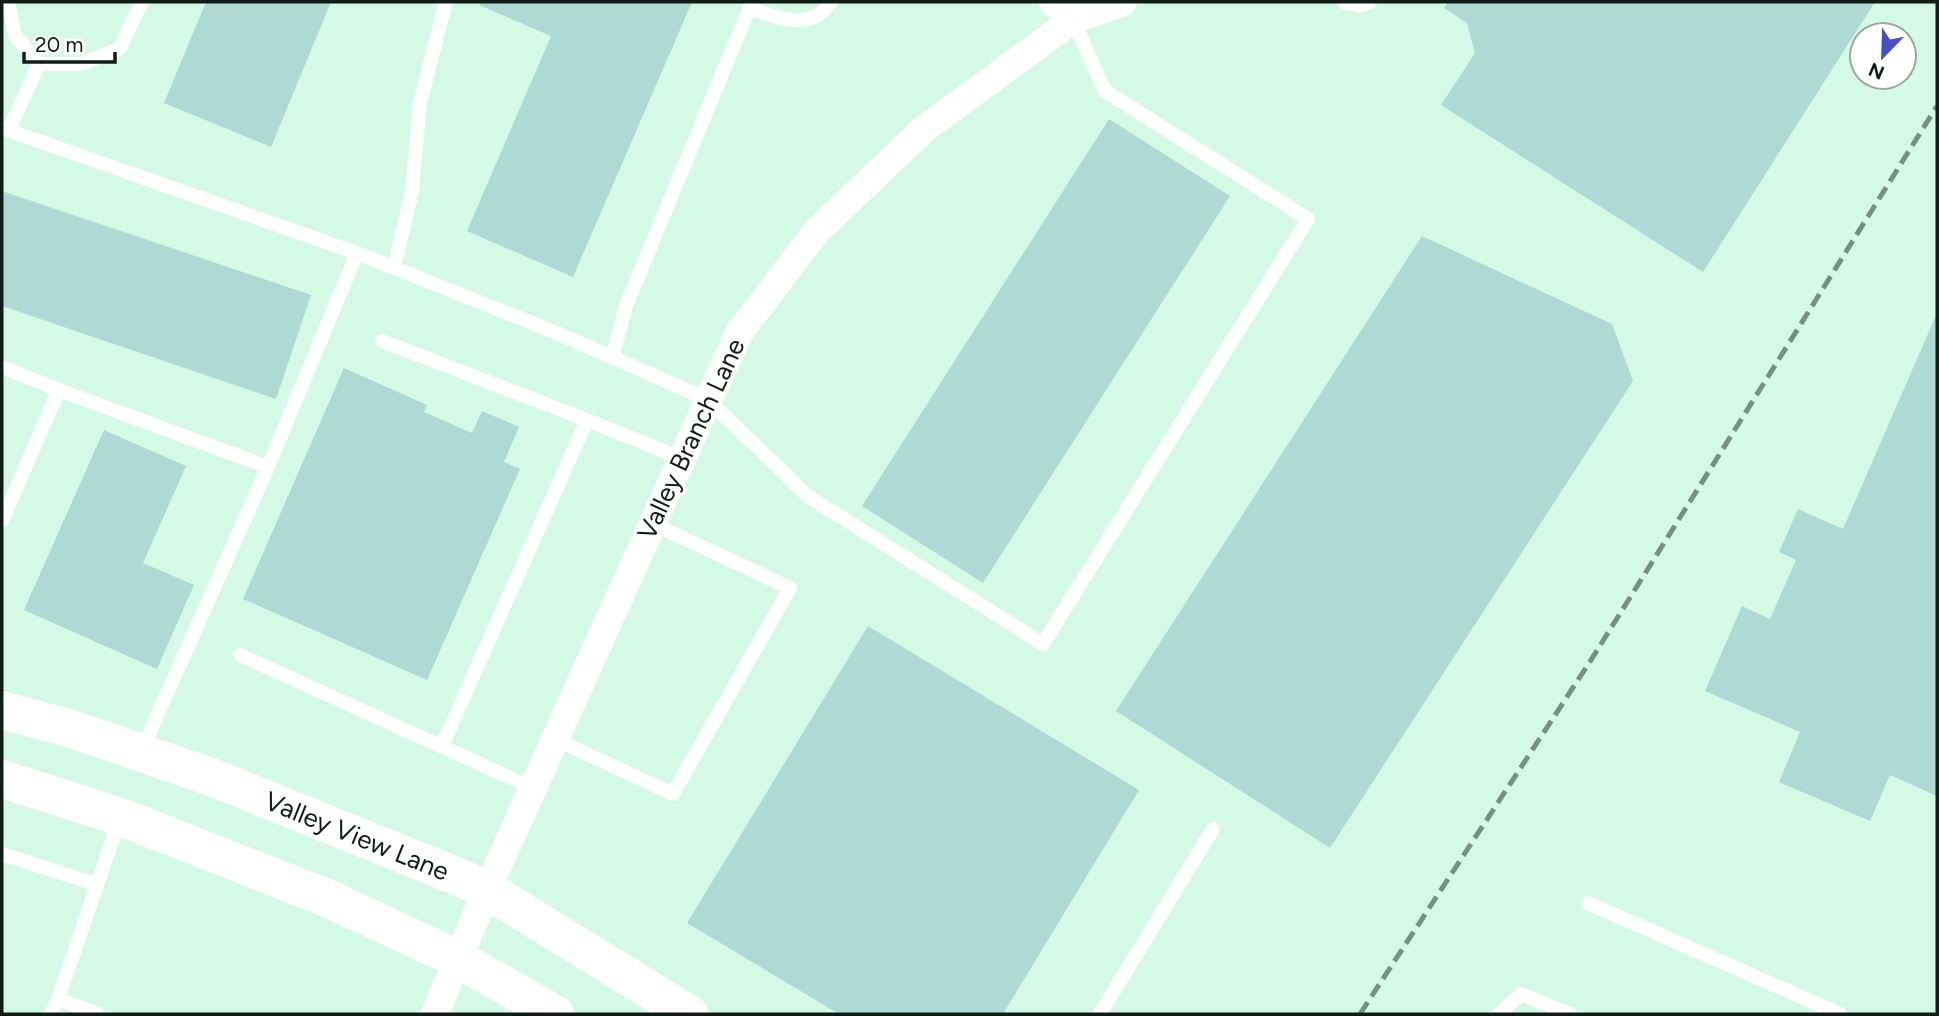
<svg xmlns="http://www.w3.org/2000/svg" width="1939" height="1016" viewBox="0 0 1939 1016" font-family="Figtree,sans-serif">
  <style>
    .building { fill: #aedad3 }
    .lines { fill: none; stroke-linecap: round; stroke-linejoin: round }
    .service { stroke: #fff; stroke-width: 14 }
    .minor { stroke: #fff; stroke-width: 28 }
    .secondary { stroke: #fff; stroke-width: 38 }
    .rail { stroke: #769083; stroke-width: 5; stroke-dasharray: 14 7; stroke-linecap: butt }
    .labels { text-anchor: middle; dominant-baseline: central; stroke-width: 7; stroke-linejoin: round; paint-order: stroke }
    .street-label { font-size: 26px; fill: #101d17; stroke: #fff }
  </style>
  <rect width="100%" height="100%" fill="#d4f9e6"/>
  <!-- building -->
  <g class="building">
    <polygon points="206,2 331,2 271,147 164,103"/>
    <polygon points="481,2 692,2 573,277 467,231 551,36 479,5"/>
    <polygon points="1448,2 1875,2 1703,272 1441,105 1475,53 1467,23 1444,8"/>
    <polygon points="1109,119 1230,196 983,583 862,506"/>
    <polygon points="2,191 311,295 276,399 2,306"/>
    <polygon points="1422,236 1612,324 1633,381 1330,848 1116,711"/>
    <polygon points="1937,313 1937,796 1890,775 1870,821 1779,782 1800,732 1705,691 1742,606 1770,619 1796,560 1779,552 1798,509 1843,529"/>
    <polygon points="344,368 427,405 424,412 472,433 482,411 519,427 504,462 520,469 427,680 243,599"/>
    <polygon points="104,430 186,466 143,563 194,585 157,669 24,610"/>
    <polygon points="868,626 1139,790 1003,1014 839,1014 687,923"/>
  </g>
  <g class="lines">
    <!-- service -->
    <g class="service">
      <polyline points="8,2 15,35 39,64"/>
      <polyline points="1344,2 1358,6 1370,2"/>
      <path d="M749 8C776 18 812 32 831 2"/>
      <polyline points="39,64 82,64 120,48 142,2"/>
      <polyline points="2,128 357,253 557,333 707,399 809,497 1043,644 1308,219 1105,91 1073,20"/>
      <polyline points="9,130 39,64"/>
      <polyline points="394,268 412,192 420,103 446,2"/>
      <polyline points="382,341 587,420 442,746"/>
      <polyline points="612,358 626,306 752,2"/>
      <polyline points="2,367 59,390"/>
      <polyline points="587,420 681,458"/>
      <polyline points="268,467 357,253"/>
      <polyline points="2,521 59,390 268,467 141,752"/>
      <polyline points="240,655 533,788"/>
      <polyline points="555,739 673,794 790,588 651,523"/>
      <polyline points="2,854 96,884"/>
      <polyline points="1588,903 1840,1014"/>
      <polyline points="58,999 120,818"/>
      <polyline points="51,1014 58,999 98,1014"/>
      <polyline points="1100,1014 1213,829"/>
      <polyline points="1499,1014 1521,994 1570,1014"/>
    </g>
    <!-- minor -->
    <g class="minor">
      <polyline points="1053,2 1073,20"/>
      <polyline points="435,1014 487,890 739,333 817,231 924,129 1073,20 1123,2"/>
    </g>
    <!-- secondary -->
    <g class="secondary">
      <polyline points="2,710 69,728 214,778 461,878 487,890 689,1014"/>
      <polyline points="2,779 121,817 327,898 458,959 555,1014"/>
    </g>
    <!-- rail -->
    <polyline class="rail" points="1360,1014 1591,660 1937,106"/>
  </g>
  <g class="labels">
    <!-- street labels -->
    <g class="street-label">
      <text transform="translate(691 439) rotate(-65)">Valley Branch Lane</text>
      <text transform="translate(357 836) rotate(22)">Valley View Lane</text>
    </g>
  </g>
  <!-- border -->
  <rect width="1939" height="1016" fill="none" stroke="#101d17" stroke-width="7"/>
  <!-- north arrow -->
  <g transform="translate(1883 56) rotate(203)"><circle r="33" fill="#ffffff" stroke="#9fa5a2" stroke-width="2"/>
  <path d="M0-5L12 26L0 18L-12 26Z" fill="#474dc3"/>
  <text y="-10" font-size="19" font-weight="bold" text-anchor="middle" fill="#101d17">N</text>
  </g>
  <!-- scale -->
  <path d="M24 52v10h91v-10" fill="none" stroke="#101d17" stroke-width="3.5"/>
  <text x="35" y="52" font-size="21" fill="#101d17" stroke="#ffffff" stroke-width="5" paint-order="stroke">20 m</text>
</svg>
